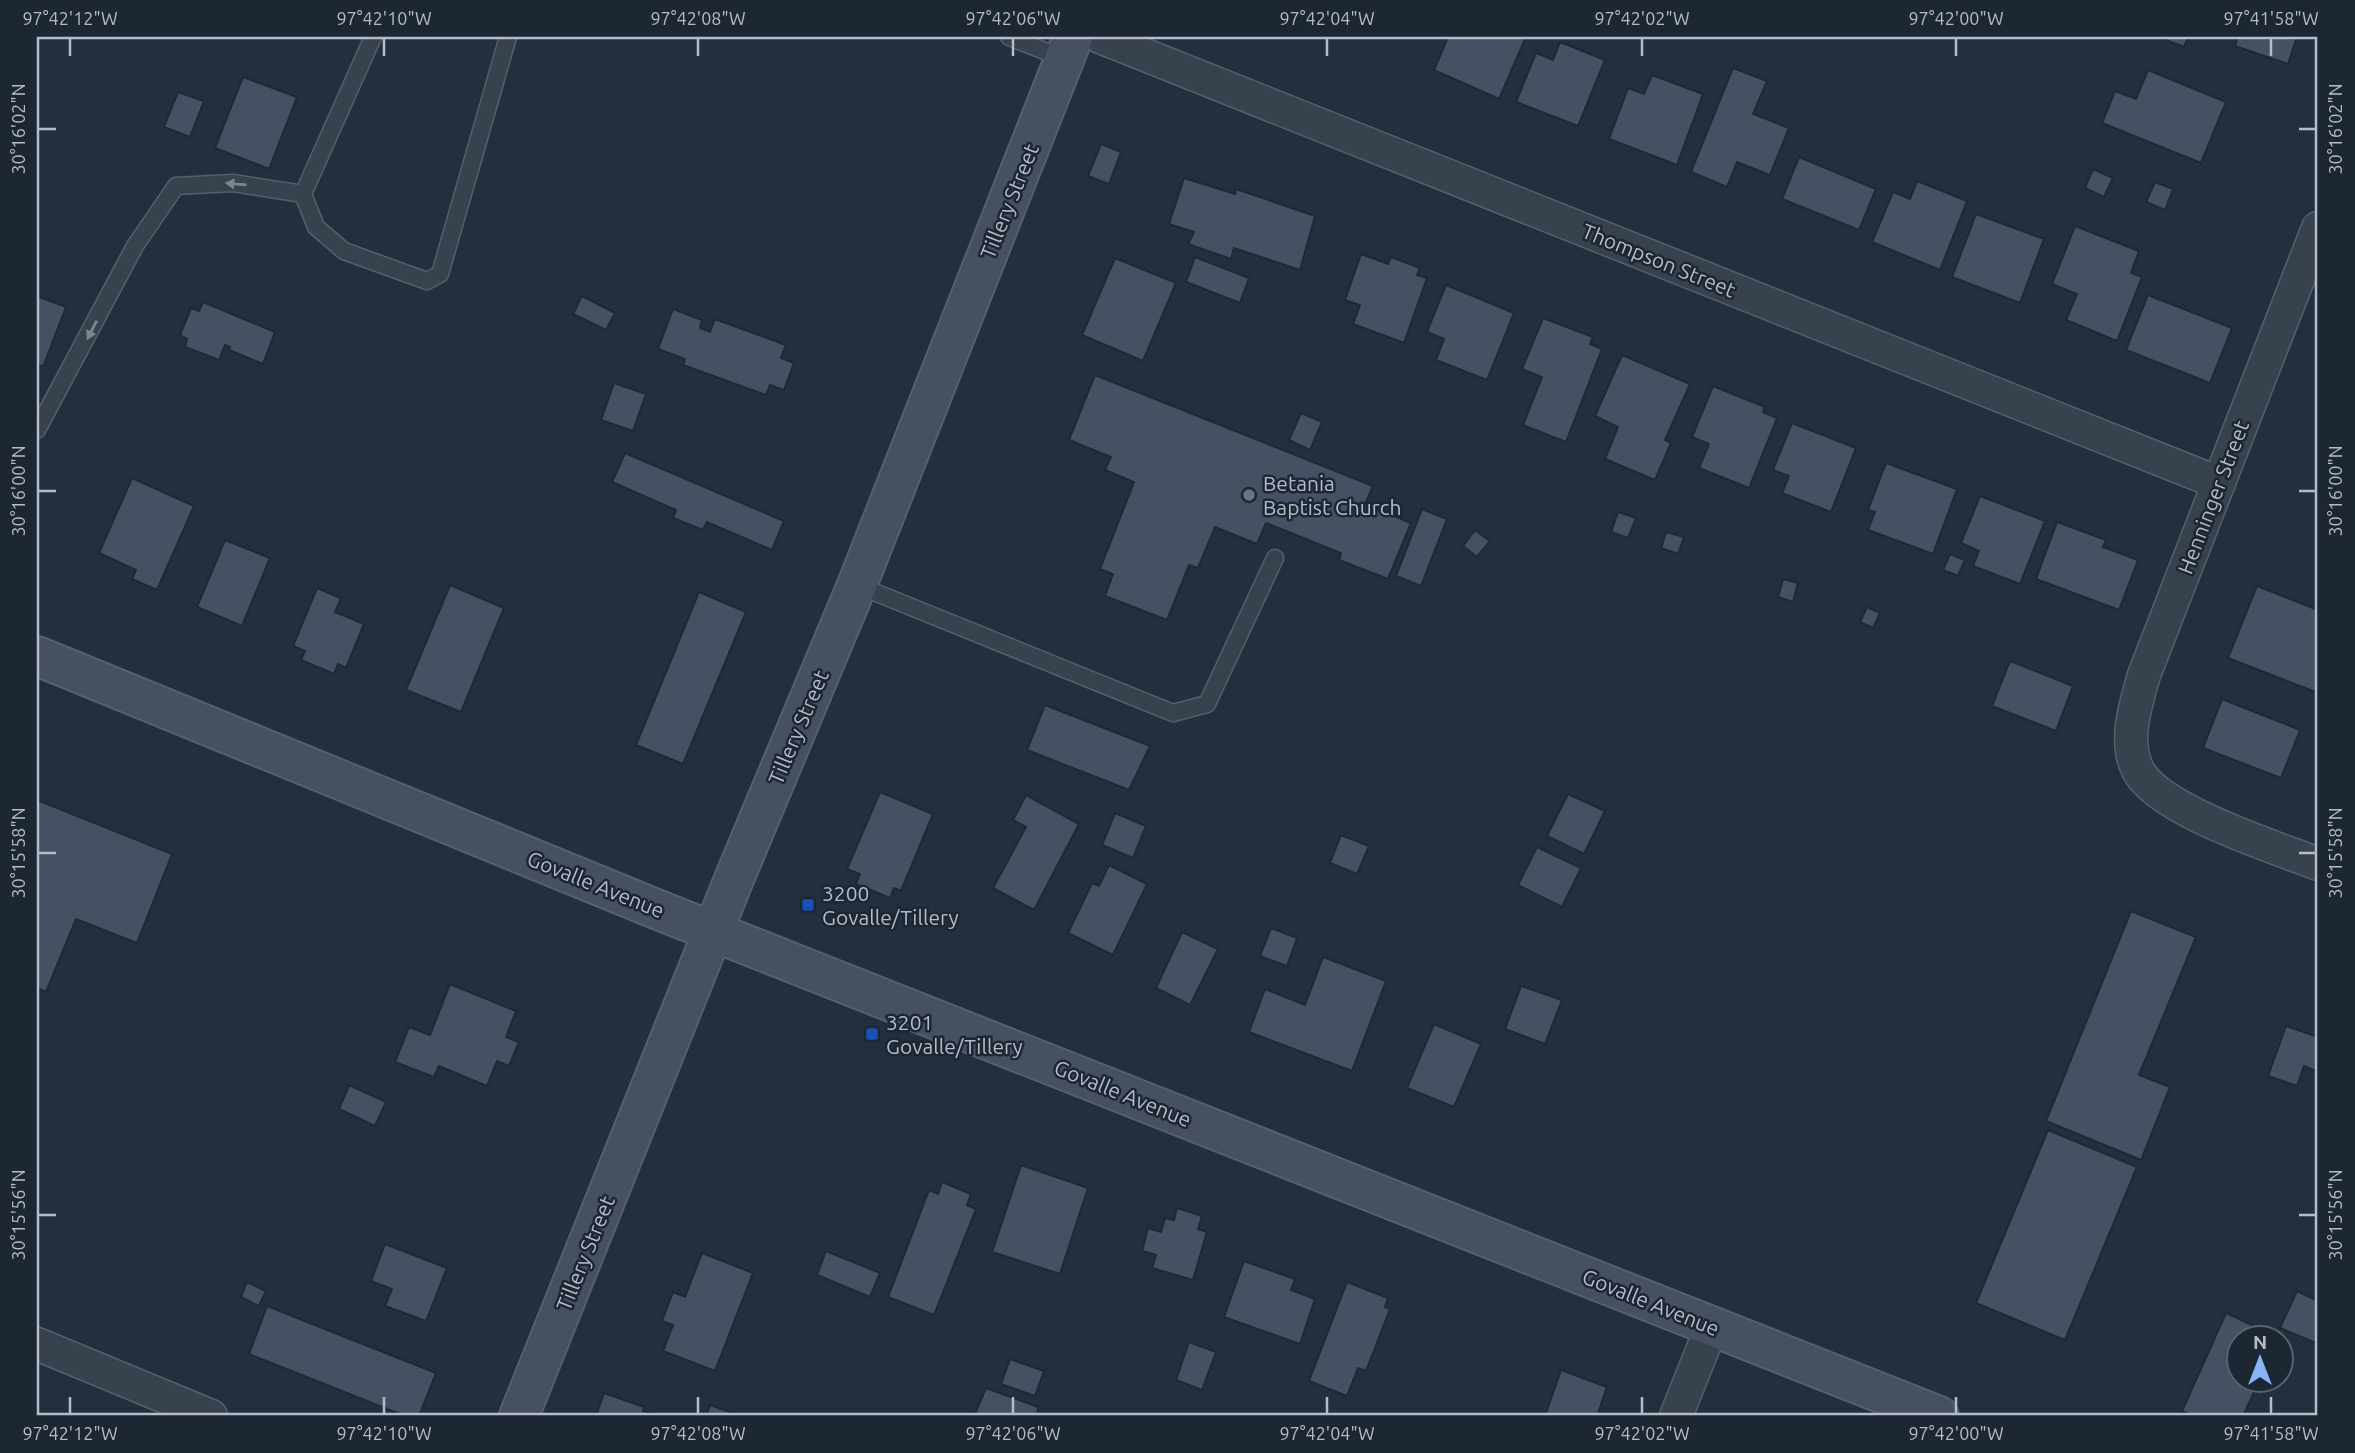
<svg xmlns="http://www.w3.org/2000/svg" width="2355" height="1453" viewBox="0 0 2355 1453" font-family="Ubuntu,sans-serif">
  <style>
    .building { fill: #455162; stroke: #1f2835; stroke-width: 2 }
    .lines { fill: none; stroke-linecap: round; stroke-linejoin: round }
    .lane-casing { stroke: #565f6c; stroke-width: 19 }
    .street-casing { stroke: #565f6c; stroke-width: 35 }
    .secondary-casing { stroke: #565f6c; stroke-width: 42 }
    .lane { stroke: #38414e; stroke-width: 16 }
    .street { stroke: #38414e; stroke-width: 32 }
    .secondary { stroke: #465061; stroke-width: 38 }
    .oneway { fill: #7c8592 }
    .ticks { fill: none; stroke: #b4bcc9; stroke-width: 2.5 }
    .worship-dot { fill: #6b7280; stroke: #1d2633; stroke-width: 2.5 }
    .transit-dot { fill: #1a4fb4; stroke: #1d2633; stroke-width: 2.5 }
    .labels { text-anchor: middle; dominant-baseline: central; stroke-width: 5; stroke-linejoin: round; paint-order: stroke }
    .street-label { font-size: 21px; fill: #b4bcc9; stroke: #1d2633 }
    .poi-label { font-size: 21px; fill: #b4bcc9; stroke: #1d2633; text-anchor: start }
    .neatline { fill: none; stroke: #b4bcc9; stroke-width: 2.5 }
    .ticks-label { font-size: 18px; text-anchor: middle; fill: #b4bcc9 }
  </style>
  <rect width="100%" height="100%" fill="#242f3e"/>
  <!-- building -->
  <g class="building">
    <polygon points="1448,37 1526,37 1499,99 1434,70"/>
    <polygon points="2158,37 2188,37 2184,47"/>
    <polygon points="2238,37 2297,37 2288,64 2235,46"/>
    <polygon points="1560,42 1605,60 1578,126 1516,102 1536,53 1553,60"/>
    <polygon points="1733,68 1767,81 1753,114 1789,128 1770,175 1737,162 1727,187 1691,172"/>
    <polygon points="2148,70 2226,102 2201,163 2102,123 2115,91 2136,99"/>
    <polygon points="1652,75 1703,94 1677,165 1609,139 1628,88 1644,94"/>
    <polygon points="243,77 297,97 269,169 215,148"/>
    <polygon points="178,92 204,101 190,137 164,127"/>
    <polygon points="1101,144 1121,152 1109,184 1088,176"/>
    <polygon points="1799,157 1876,189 1859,230 1782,199"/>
    <polygon points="2093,169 2113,178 2104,197 2085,188"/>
    <polygon points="1184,178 1235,194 1236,189 1315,216 1300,270 1234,248 1231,259 1188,244 1194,232 1169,224"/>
    <polygon points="1917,181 1967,201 1940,270 1872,242 1893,192 1910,199"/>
    <polygon points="2155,182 2173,189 2165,210 2146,202"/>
    <polygon points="1976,214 2044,239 2020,303 1952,277"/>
    <polygon points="2075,226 2139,251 2131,273 2142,277 2117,341 2066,320 2077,294 2052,284"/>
    <polygon points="1361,254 1388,264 1391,257 1420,268 1417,275 1427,278 1404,343 1353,324 1360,305 1345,300"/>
    <polygon points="1195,257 1249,278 1240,303 1186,282"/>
    <polygon points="1115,258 1176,283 1143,361 1082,335"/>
    <polygon points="1446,285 1514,313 1487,380 1436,360 1444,339 1427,332"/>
    <polygon points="2148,295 2232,328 2210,383 2126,350"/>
    <polygon points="37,296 66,307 43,367 37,364"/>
    <polygon points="582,296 615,313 606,330 573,314"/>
    <polygon points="203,302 275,332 263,364 229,350 230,347 225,345 219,360 185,347 187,339 180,335 191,308 199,311"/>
    <polygon points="673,309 702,320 700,328 710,332 715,319 786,345 781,358 794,363 784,390 770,385 766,395 683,365 685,359 658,349"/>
    <polygon points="1543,318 1593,337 1590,344 1602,349 1566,442 1523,425 1542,377 1522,369"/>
    <polygon points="1622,355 1690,384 1665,440 1671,443 1655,480 1605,459 1618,427 1595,416"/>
    <polygon points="1095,375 1373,486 1365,504 1411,523 1388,579 1339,560 1341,553 1266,523 1257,544 1215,527 1198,568 1189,565 1167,620 1105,596 1113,574 1100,569 1134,482 1105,470 1111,457 1069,440"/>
    <polygon points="614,383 646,394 633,431 601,420"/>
    <polygon points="1713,386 1765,407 1763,412 1777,418 1749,488 1699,468 1709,444 1692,437"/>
    <polygon points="1301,413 1322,422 1310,450 1289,440"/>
    <polygon points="1792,423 1856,448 1831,512 1782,493 1789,476 1773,470"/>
    <polygon points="625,453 784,521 772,550 707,522 703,530 673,518 676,510 612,482"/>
    <polygon points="1886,463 1957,489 1933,554 1868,530 1875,512 1868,510"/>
    <polygon points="132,478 194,506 157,590 132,579 136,570 99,553"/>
    <polygon points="1980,496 2045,521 2020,584 1973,566 1979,551 1961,543"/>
    <polygon points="1422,509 1447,519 1421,586 1396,576"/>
    <polygon points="1618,512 1636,518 1628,538 1611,532"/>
    <polygon points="2057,522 2106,540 2103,547 2138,560 2119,610 2036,579"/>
    <polygon points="1475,530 1490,541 1477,557 1463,546"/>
    <polygon points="1666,532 1684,537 1678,554 1661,548"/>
    <polygon points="225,540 270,558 242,626 197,607"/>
    <polygon points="1950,554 1965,560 1958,576 1943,570"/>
    <polygon points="1783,579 1798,583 1793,602 1778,597"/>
    <polygon points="450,585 504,608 461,712 406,690"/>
    <polygon points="2257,586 2318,610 2318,693 2228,658"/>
    <polygon points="317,588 341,598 335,612 364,624 346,668 338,664 334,674 301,660 305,651 293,646"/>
    <polygon points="699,592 746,612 683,764 636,745"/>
    <polygon points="1867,607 1880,613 1873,628 1860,622"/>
    <polygon points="2010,661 2073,686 2056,731 1992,706"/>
    <polygon points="2222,699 2300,730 2281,778 2203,748"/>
    <polygon points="1045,705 1150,746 1129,790 1027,750"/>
    <polygon points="880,792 933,814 901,891 894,888 890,898 856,884 860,874 847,869"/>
    <polygon points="1568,794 1605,811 1584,854 1547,836"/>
    <polygon points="1026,795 1079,824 1034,910 993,888 1026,827 1013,820"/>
    <polygon points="37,800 172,854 137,943 76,919 46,992 37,988"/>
    <polygon points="1115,813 1146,826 1133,858 1102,845"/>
    <polygon points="1341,835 1369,846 1357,874 1330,863"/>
    <polygon points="1537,847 1581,868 1562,907 1518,885"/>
    <polygon points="1109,865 1147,884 1113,955 1068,933 1092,883 1099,886"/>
    <polygon points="2131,911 2196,937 2139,1075 2170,1087 2141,1160 2046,1121"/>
    <polygon points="1271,928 1297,938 1287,966 1260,956"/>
    <polygon points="1182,932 1218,949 1190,1005 1156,988"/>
    <polygon points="1323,957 1386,981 1352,1071 1249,1032 1265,989 1305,1005"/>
    <polygon points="450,984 516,1011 506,1037 519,1042 509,1066 497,1061 487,1086 439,1066 434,1077 395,1062 409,1027 430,1035"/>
    <polygon points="1521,986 1562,1000 1545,1044 1505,1029"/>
    <polygon points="1434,1024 1481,1044 1454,1107 1407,1088"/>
    <polygon points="2286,1026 2318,1037 2316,1071 2304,1066 2297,1086 2268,1076"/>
    <polygon points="349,1085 386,1102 375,1126 339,1109"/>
    <polygon points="2048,1130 2137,1167 2065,1340 1976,1303"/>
    <polygon points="1021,1165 1088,1188 1060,1274 992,1252"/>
    <polygon points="942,1182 971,1194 967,1205 976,1209 934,1315 888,1297 929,1190 938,1194"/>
    <polygon points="1177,1208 1202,1216 1198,1229 1207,1232 1193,1280 1152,1268 1156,1255 1142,1251 1148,1228 1161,1232 1165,1218 1174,1220"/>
    <polygon points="385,1244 447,1268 426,1321 385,1306 392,1289 371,1281"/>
    <polygon points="826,1251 880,1273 870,1297 817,1275"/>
    <polygon points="702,1253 753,1273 715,1371 663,1351 673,1325 662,1321 673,1292 685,1297"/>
    <polygon points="1244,1261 1295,1279 1291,1290 1315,1299 1300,1344 1224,1317"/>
    <polygon points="247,1282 266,1291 259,1306 241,1297"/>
    <polygon points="1347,1282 1388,1298 1385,1307 1390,1309 1366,1371 1358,1368 1347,1396 1309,1381"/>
    <polygon points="2297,1291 2318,1301 2316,1343 2280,1328"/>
    <polygon points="267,1306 436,1373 419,1416 405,1416 249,1354"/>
    <polygon points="2226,1313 2276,1336 2240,1338 2240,1380 2265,1380 2259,1392 2255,1390 2243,1416 2194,1416 2182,1411"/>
    <polygon points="1189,1342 1216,1352 1202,1390 1176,1380"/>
    <polygon points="1010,1359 1044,1371 1035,1396 1001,1384"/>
    <polygon points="1561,1370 1607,1387 1597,1416 1545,1416"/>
    <polygon points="986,1388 1038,1407 1037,1416 974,1416"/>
    <polygon points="604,1393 644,1407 643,1411 659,1416 596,1416"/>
    <polygon points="710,1405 741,1416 706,1416"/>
  </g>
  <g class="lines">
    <defs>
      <g id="lane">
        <polyline points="373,37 303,194 316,227 344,251 427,281 440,274 508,37"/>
        <polyline points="1009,37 1065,59"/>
        <polyline points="37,430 135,246 176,186 233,183 303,194"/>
        <polyline points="857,585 1173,713 1207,704 1275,558"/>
      </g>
      <g id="street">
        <polyline points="1100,37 2219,483"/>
        <path d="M2318 228 2144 675C2136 704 2123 741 2138 770 2159 811 2275 847 2318 864"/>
        <polyline points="37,1344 211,1416"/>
        <polyline points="1676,1416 1712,1326"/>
      </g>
      <g id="secondary">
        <polyline points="37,656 661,911 1939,1416"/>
        <polyline points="519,1416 734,879 857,585 1073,37"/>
      </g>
    </defs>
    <!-- lane casing -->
    <use href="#lane" class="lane-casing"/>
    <!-- street casing -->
    <use href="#street" class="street-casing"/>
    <!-- secondary casing -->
    <use href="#secondary" class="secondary-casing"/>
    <!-- lane -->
    <use href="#lane" class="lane"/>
    <!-- street -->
    <use href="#street" class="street"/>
    <!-- secondary -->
    <use href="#secondary" class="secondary"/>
  </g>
  <!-- one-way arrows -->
  <defs><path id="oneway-solid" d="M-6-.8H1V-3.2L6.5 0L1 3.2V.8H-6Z" transform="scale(1.75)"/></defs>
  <g class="oneway">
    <use href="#oneway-solid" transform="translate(236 184) rotate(-175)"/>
    <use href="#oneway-solid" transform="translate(92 330) rotate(117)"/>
  </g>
  <!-- ticks -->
  <path class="ticks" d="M70 38V56M384 38V56M698 38V56M1013 38V56M1327 38V56M1642 38V56M1956 38V56M2271 38V56M38 129H56M2299 129H2316M38 491H56M2299 491H2316M38 853H56M2299 853H2316M38 1215H56M2299 1215H2316M70 1397V1414M384 1397V1414M698 1397V1414M1013 1397V1414M1327 1397V1414M1642 1397V1414M1956 1397V1414M2271 1397V1414"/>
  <!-- markers -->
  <circle class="worship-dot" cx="1249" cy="495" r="7"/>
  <g class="transit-dot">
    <rect x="801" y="898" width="14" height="14" rx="3.5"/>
    <rect x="865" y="1027" width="14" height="14" rx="3.5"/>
  </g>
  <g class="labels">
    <!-- street labels -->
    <g class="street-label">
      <text transform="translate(1009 201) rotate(-68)">Tillery Street</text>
      <text transform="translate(1659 260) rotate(22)">Thompson Street</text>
      <text transform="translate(2213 497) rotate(-69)">Henninger Street</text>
      <text transform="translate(798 727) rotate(-67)">Tillery Street</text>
      <text transform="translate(596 884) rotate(22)">Govalle Avenue</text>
      <text transform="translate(1123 1093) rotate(22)">Govalle Avenue</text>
      <text transform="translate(585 1253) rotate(-68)">Tillery Street</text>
      <text transform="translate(1651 1302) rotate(22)">Govalle Avenue</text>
    </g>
    <!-- poi labels -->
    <g class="poi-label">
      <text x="1263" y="483">Betania<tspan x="1263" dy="24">Baptist Church</tspan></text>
      <text x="822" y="893">3200<tspan x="822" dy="24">Govalle/Tillery</tspan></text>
      <text x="886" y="1022">3201<tspan x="886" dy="24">Govalle/Tillery</tspan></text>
    </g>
  </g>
  <!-- border -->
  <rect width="2355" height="1453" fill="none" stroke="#1d2633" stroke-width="77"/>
  <!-- north arrow -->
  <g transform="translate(2260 1359)"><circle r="33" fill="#1d2633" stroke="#59626f" stroke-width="2"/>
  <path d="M0-5L12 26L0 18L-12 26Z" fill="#8ab4f8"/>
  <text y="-10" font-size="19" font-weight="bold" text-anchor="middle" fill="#b4bcc9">N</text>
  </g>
  <rect x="38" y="38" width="2278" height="1376" class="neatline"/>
  <g class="ticks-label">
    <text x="70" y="25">97°42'12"W</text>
    <text x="384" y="25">97°42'10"W</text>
    <text x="698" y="25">97°42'08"W</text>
    <text x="1013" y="25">97°42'06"W</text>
    <text x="1327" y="25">97°42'04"W</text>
    <text x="1642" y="25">97°42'02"W</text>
    <text x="1956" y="25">97°42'00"W</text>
    <text x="2271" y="25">97°41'58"W</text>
    <text transform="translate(19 129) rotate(-90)" y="6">30°16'02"N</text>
    <text transform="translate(2336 129) rotate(-90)" y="6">30°16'02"N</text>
    <text transform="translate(19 491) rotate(-90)" y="6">30°16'00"N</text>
    <text transform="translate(2336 491) rotate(-90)" y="6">30°16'00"N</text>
    <text transform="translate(19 853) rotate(-90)" y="6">30°15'58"N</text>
    <text transform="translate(2336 853) rotate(-90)" y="6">30°15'58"N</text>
    <text transform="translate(19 1215) rotate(-90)" y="6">30°15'56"N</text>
    <text transform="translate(2336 1215) rotate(-90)" y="6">30°15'56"N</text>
    <text x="70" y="1440">97°42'12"W</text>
    <text x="384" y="1440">97°42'10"W</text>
    <text x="698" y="1440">97°42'08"W</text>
    <text x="1013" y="1440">97°42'06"W</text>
    <text x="1327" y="1440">97°42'04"W</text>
    <text x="1642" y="1440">97°42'02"W</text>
    <text x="1956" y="1440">97°42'00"W</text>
    <text x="2271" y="1440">97°41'58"W</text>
  </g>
</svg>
